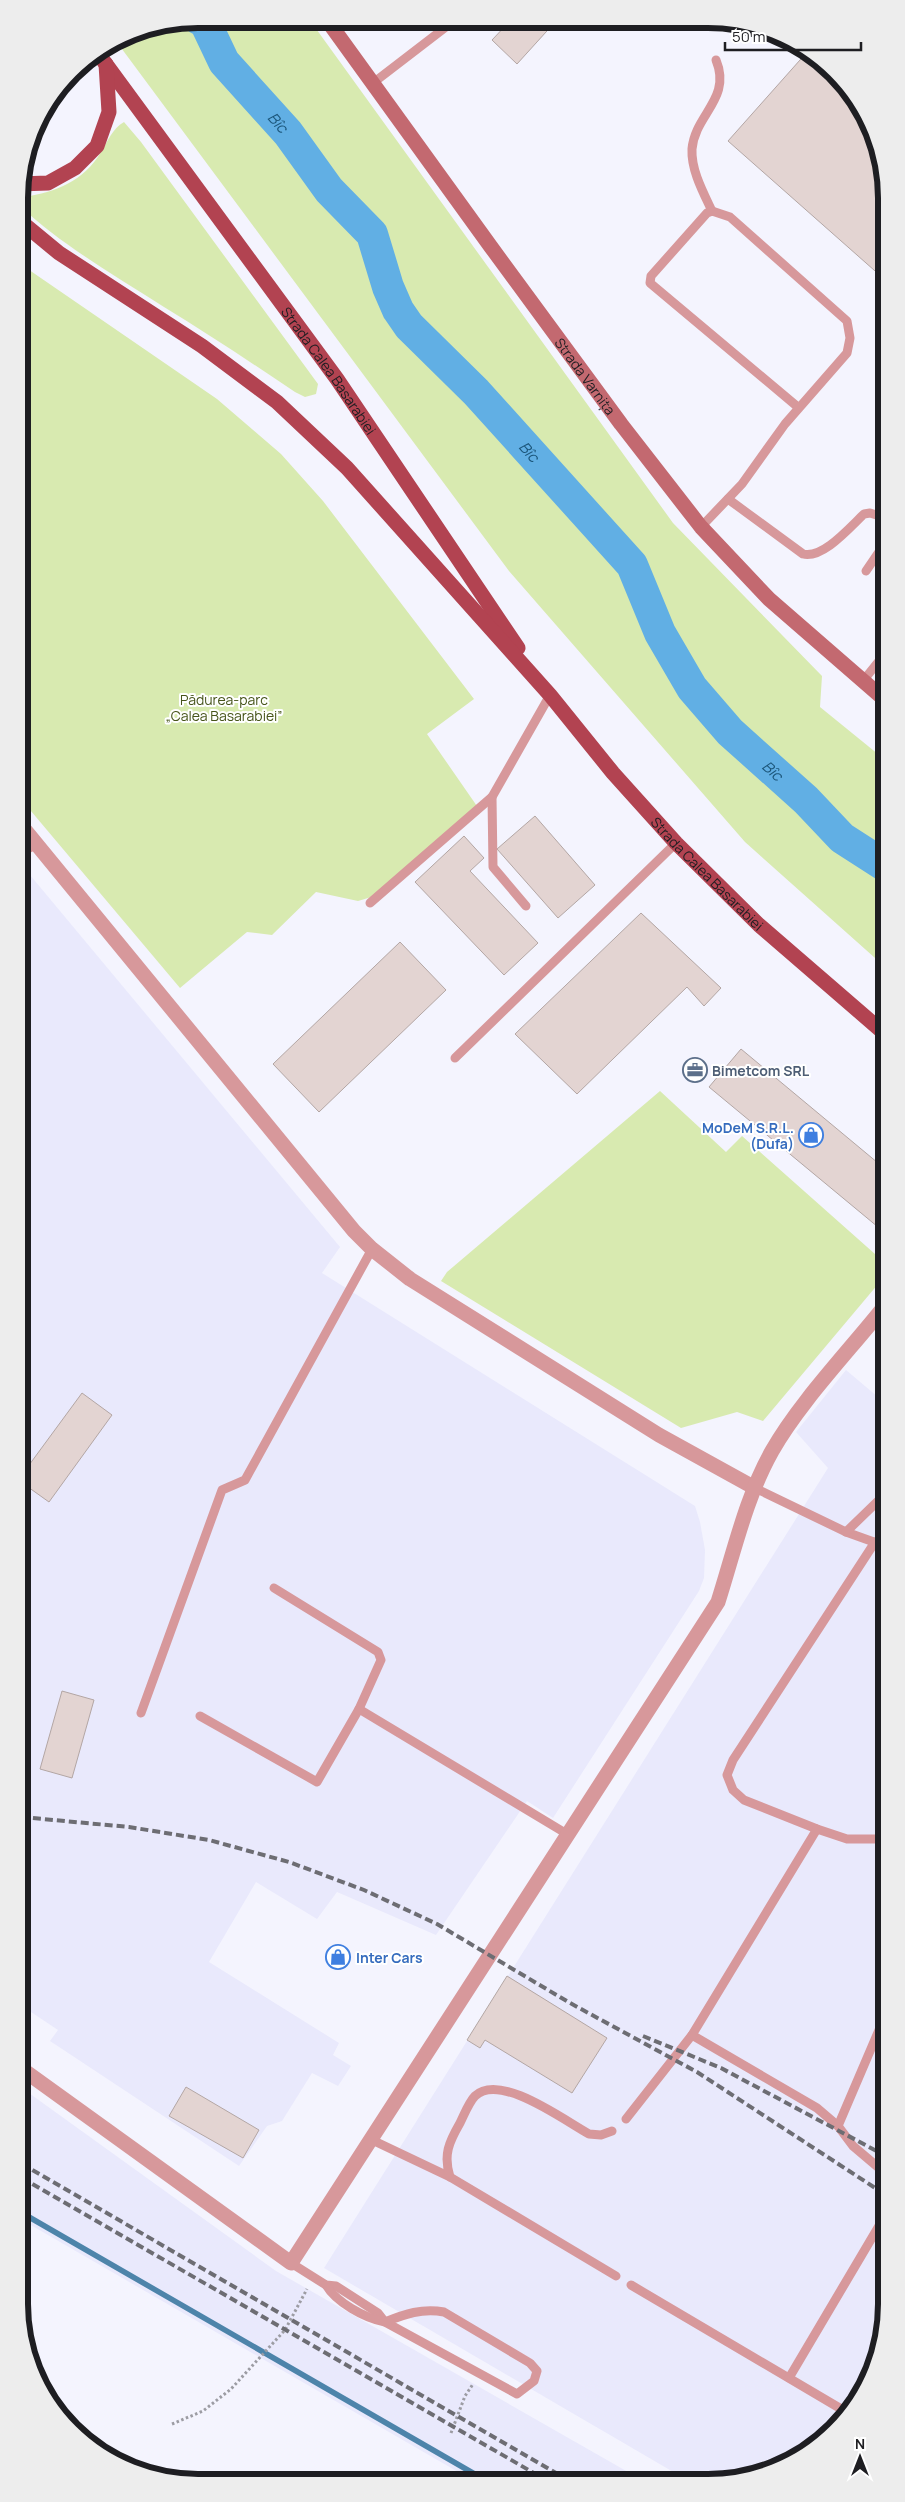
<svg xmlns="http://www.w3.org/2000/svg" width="905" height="2502" viewBox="0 0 905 2502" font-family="Manrope,sans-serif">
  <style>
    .built { fill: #e9e9fc }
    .green { fill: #d8eab0 }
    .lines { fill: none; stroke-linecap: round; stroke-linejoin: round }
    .stream { stroke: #4d84aa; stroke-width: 5.5 }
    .river { stroke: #61afe4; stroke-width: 32 }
    .building { fill: #e3d4d2; stroke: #b3a6a4 }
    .path { stroke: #9c9ca3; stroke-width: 3; stroke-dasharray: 2.5 2.5; stroke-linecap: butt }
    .lane { stroke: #d7989b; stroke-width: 9 }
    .street { stroke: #d7989b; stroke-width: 15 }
    .secondary { stroke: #c36970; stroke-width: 15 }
    .primary { stroke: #b24351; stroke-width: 15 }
    .rail { stroke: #6d6d73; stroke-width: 4; stroke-dasharray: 8 4; stroke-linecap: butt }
    .labels { text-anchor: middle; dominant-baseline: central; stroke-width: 4; stroke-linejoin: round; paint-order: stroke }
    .street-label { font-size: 14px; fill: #1e1e22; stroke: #fff }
    .park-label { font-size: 14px; fill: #47551b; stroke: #fff }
    .service-label { font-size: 14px; font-weight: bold; fill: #4e5e75; stroke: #fff; text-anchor: start }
    .shop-label { font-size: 14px; font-weight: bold; fill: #366cbe; stroke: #fff; text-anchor: end }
    .water-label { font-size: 15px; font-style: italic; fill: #1b5579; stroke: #fff }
    .rim { fill: none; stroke: #1e1e22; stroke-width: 6 }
  </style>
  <rect width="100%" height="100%" fill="#f4f4fe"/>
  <!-- built -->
  <g class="built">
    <polygon points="20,863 340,1247 322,1273 695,1506 700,1522 705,1550 704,1578 699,1591 553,1818 527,1801 436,1935 337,1892 317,1919 256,1882 209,1962 339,2043 333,2055 351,2066 338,2086 312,2073 282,2121 267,2126 239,2166 50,2041 58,2030 22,2006 22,1964 25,1958 23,1832 22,1831"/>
    <polygon points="846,1370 885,1403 886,2316 873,2373 842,2422 797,2459 743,2480 687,2480 324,2268 828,1468 796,1432"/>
    <polygon points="22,2088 276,2271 642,2480 472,2480 22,2220"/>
  </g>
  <!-- green -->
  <g class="green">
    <polygon points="198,19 309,19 673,523 822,676 820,707 884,759 884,966 745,842 509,571 116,41 129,32"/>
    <path d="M124 122 141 142 318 384 316 394 305 397 295 392C252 363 208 334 164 307 114 275 63 246 20 206L24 197C56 192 84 181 101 152 108 141 112 129 124 122Z"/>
    <polygon points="19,263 217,399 281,454 323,501 474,699 427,734 479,809 378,895 358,901 316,892 272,935 247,932 180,988 20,798"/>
    <polygon points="660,1091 726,1152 742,1136 884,1262 884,1277 763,1421 737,1412 681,1428 441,1281 447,1272"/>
  </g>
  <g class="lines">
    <!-- stream -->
    <polyline class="stream" points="22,2213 485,2480"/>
    <!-- river -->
    <path class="river" id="s1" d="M199 19 205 22 224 62 288 133 329 190 372 234 388 287 398 310 409 326 476 392 632 565 660 633 692 688 730 732 806 800 842 838 884 865"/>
  </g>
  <!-- building -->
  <g class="building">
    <polygon points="510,21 556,21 517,64 492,40"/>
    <polygon points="808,51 834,71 862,108 883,162 883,278 728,141"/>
    <polygon points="535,816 595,885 558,918 497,849"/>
    <polygon points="464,836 484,858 470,871 538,943 504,975 415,882"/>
    <polygon points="641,913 721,988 704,1006 687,987 577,1094 515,1034"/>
    <polygon points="400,942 446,990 319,1112 273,1064"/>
    <polygon points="741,1049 884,1168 884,1232 709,1087"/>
    <polygon points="82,1393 112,1415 49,1502 21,1482 21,1476"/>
    <polygon points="62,1691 94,1700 72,1778 40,1769"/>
    <polygon points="507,1976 607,2038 572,2093 485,2040 480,2048 467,2040"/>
    <polygon points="186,2087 259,2130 243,2158 169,2116"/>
  </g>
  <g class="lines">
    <!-- path -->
    <g class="path">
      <polyline points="172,2424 203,2411 231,2389 285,2330 307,2289"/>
      <polyline points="451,2433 465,2396 473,2384"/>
    </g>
    <!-- lane -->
    <g class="lane">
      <polyline points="373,83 455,20"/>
      <path d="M712 211C703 192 691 170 692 149 695 114 732 99 716 60"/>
      <path d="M728 499 803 554C823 559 850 527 864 514L870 513 883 517"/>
      <polyline points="701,527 742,484 785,424 847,353 850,338 847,321 730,217 712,211 707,213 651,276 650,283 799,408"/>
      <polyline points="866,571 883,546"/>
      <polyline points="863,681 883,656"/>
      <polyline points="492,797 493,867 526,906"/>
      <polyline points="20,853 37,844"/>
      <polyline points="370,903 492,797 550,695"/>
      <polyline points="455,1058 676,843"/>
      <polyline points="755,1488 846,1532 885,1546"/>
      <polyline points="846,1532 878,1501 885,1499"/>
      <polyline points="875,1542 733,1760 727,1775 733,1790 744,1800 817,1829 847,1839 875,1839 885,1836"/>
      <polyline points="359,1709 567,1834"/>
      <polyline points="141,1713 222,1490 245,1480 372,1249"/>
      <polyline points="200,1716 317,1782 359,1709 381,1660 378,1652 274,1588"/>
      <polyline points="692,2035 817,2108 838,2126 853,2146 886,2174"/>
      <polyline points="626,2119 692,2035 817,1829"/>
      <polyline points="838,2126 885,2016"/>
      <polyline points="370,2139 450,2177 616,2276"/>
      <path d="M450 2177C443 2155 449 2142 460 2123 464 2115 469 2102 475 2096 500 2072 565 2121 589 2134L601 2135 612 2131"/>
      <polyline points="291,2263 326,2285 336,2286 378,2313 385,2322"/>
      <path d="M326 2285C336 2302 364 2318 385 2322L517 2394 534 2381 537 2371 530 2363 444 2312C422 2308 405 2314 385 2322"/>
      <polyline points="631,2285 848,2413"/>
      <polyline points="789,2378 886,2214"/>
    </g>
    <!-- street -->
    <g class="street">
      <polyline points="20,824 354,1231 372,1249 410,1279 659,1435 755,1488"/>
      <path d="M22 2069 291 2263 718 1602C734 1552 746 1497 772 1451 799 1403 849 1351 884 1307"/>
    </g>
    <!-- secondary -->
    <path class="secondary" id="s2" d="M327 20 491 247 621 424 701 527 769 599 884 699"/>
    <!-- primary -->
    <g class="primary">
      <path id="s3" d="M97 52 337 379 518 648"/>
      <polyline points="19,184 48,183 75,168 97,146 109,112 106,64"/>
      <path id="s4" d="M19 220 59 253 202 346 277 402 347 468 550 695 613 773 676 843 759 925 884 1033"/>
    </g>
    <!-- rail -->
    <g class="rail">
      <polyline points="21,1817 129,1827 209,1840 289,1862 364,1890 437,1924 570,2003 697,2072 886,2195"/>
      <polyline points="643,2036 721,2068 886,2156"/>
      <polyline points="22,2164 568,2480"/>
      <polyline points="22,2178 546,2480"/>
    </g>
  </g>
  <!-- icons -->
  <defs>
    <symbol id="office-ring" viewBox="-11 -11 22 22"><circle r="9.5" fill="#fff" stroke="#5c6f8a" stroke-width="1.5"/><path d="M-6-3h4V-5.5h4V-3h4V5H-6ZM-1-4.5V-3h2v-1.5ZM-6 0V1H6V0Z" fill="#5c6f8a"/></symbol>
    <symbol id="shop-ring" viewBox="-11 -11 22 22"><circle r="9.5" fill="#fff" stroke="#3f7fe0" stroke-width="1.5"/><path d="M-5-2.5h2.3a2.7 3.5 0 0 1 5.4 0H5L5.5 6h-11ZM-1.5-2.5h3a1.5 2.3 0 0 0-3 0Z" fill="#3f7fe0"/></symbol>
  </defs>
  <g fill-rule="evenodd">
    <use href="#office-ring" x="681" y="1056" width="28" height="28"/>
    <use href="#shop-ring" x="797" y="1121" width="28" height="28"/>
    <use href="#shop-ring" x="324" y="1943" width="28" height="28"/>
  </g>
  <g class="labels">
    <!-- street labels -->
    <g class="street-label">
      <text stroke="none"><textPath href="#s3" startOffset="394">Strada Calea Basarabiei</textPath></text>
      <text stroke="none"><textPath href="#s2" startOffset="440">Strada Varnița</textPath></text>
      <text stroke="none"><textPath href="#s4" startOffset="955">Strada Calea Basarabiei</textPath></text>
    </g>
    <!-- park labels -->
    <g class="park-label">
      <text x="224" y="699">Pădurea-parc<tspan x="224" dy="16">„Calea Basarabiei”</tspan></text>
    </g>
    <!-- service labels -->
    <g class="service-label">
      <text x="712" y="1070">Bimetcom SRL</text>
    </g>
    <!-- shop labels -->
    <g class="shop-label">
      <text x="794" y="1127">MoDeM S.R.L.<tspan x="794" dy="16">(Dufa)</tspan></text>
      <text x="356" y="1957" text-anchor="start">Inter Cars</text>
    </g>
    <!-- water labels -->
    <g class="water-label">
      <text stroke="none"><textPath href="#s1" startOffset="132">Bîc</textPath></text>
      <text stroke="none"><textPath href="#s1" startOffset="552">Bîc</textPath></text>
      <text stroke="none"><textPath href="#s1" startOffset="958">Bîc</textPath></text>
    </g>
  </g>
  <!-- crop -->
  <path d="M0 0H905V2502H0ZM198 28H708A170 170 0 0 1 878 198V2304A170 170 0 0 1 708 2474H198A170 170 0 0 1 28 2304V198A170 170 0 0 1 198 28Z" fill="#ededed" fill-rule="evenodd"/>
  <path class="rim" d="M198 28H708A170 170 0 0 1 878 198V2304A170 170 0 0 1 708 2474H198A170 170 0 0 1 28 2304V198A170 170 0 0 1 198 28Z"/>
  <!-- north arrow -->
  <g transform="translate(860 2457)" stroke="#ffffff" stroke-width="4" paint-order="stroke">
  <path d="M0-4L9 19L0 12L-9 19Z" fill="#1e1e22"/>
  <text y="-8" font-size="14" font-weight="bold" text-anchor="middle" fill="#1e1e22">N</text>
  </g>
  <!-- scale -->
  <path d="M725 42v8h136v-8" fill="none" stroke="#1e1e22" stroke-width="2.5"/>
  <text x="732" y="42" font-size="15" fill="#1e1e22" stroke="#ffffff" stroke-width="4" paint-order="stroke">50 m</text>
</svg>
